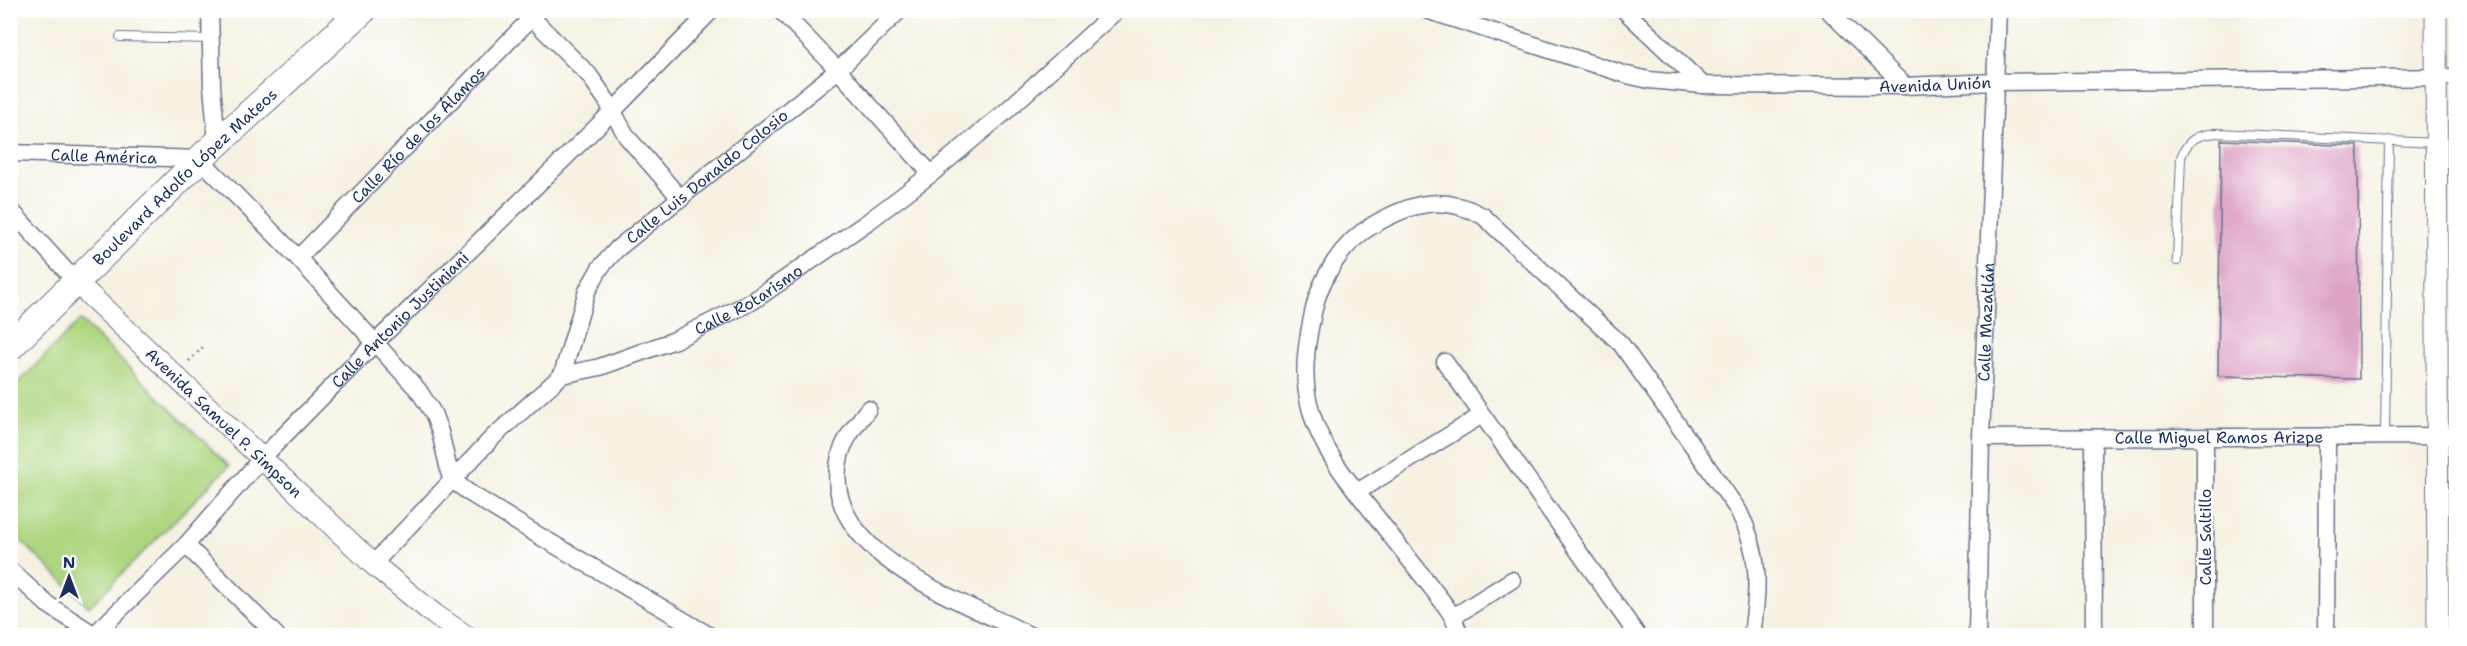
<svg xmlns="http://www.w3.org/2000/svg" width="2467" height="646" viewBox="0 0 2467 646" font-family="'Shantell Sans',sans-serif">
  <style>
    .green { fill: #aed680; stroke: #64826f; stroke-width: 1.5 }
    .building { fill: #dea4c6 }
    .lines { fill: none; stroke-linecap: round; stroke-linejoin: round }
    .service-casing { stroke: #68738c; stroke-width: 10 }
    .minor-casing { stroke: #68738c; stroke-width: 19 }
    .tertiary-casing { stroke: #68738c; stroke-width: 23 }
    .primary-casing { stroke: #68738c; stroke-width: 29 }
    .path { stroke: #68738c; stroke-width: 3; stroke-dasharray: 1.5 4.5; stroke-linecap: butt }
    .service { stroke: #fff; stroke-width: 8 }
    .minor { stroke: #fff; stroke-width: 16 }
    .tertiary { stroke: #fff; stroke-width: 21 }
    .primary { stroke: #fff; stroke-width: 27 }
    .labels { text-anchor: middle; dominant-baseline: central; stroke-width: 5; stroke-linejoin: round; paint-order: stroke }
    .street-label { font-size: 16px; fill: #1b2f5e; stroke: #fff }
  </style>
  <rect width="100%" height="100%" fill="#fff"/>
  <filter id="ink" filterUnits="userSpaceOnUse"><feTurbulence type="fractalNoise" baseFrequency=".0167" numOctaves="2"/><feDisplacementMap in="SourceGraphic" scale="12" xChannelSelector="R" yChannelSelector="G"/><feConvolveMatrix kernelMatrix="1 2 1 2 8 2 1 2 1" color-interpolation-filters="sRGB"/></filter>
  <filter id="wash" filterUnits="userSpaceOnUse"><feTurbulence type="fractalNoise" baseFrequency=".008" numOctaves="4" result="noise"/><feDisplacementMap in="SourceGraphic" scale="24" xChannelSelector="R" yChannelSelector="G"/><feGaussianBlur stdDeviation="1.35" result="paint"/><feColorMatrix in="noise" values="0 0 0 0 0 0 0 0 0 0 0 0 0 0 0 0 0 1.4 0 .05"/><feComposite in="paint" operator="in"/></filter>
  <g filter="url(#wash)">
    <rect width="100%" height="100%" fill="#f6f1e2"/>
    <!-- green -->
    <polygon class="green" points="80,320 229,466 89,607 10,530 11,390"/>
    <g id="blocks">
      <!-- building -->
      <polygon class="building" points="2221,140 2358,146 2359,379 2218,376"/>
    </g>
  </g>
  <g filter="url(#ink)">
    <use href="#blocks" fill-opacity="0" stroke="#68738c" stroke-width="1.5"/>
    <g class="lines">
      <defs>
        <g id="service">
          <polyline points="120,37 211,39"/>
          <path d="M2177 261 2181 157C2188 139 2197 135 2216 133L2436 143"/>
          <polyline points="2385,436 2389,140"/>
        </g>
        <g id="minor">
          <polyline points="210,10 212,86 217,142"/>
          <polyline points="780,10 838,70 931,174"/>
          <path id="s1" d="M1426 10 1627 75 1649 80 1703 85 1905 86 1995 82 2456 77"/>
          <polyline points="1624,10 1703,85"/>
          <polyline points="1828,10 1905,86"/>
          <polyline points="525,11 589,75 607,101 627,137 681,199"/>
          <path id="s2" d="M10 153 200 159 298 258 419 391 433 413 440 432 451 479 468 492 531 531 710 636"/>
          <polyline points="10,209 76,282"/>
          <path id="s3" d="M298 258 539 10"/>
          <polyline points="1445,362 1638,636"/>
          <path id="s4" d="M562 375 587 291 600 268 617 249 838 70 900 10"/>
          <path d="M868 409C857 424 844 439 840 456 815 554 965 601 1031 636"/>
          <path id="s5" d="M1981 438 2456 436"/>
          <polyline points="2093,438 2094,636"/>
          <polyline points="1357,492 1482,415"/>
          <polyline points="186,545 277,636"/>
          <path id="s6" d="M373 564 492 438 562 375 600 367 675 340 753 301 869 221 931 174 1004 113 1117 10"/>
          <polyline points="10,570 47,604 96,636"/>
          <polyline points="1453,617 1512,580"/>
          <path id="s7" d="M93 636 186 545 262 458 376 342 613 111 712 10"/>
          <path d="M1460 636 1453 617 1445 605C1423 576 1400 548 1378 519 1353 487 1322 452 1311 411 1301 379 1306 345 1313 313 1320 278 1342 243 1373 225 1411 203 1442 194 1483 216L1621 344 1738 510C1762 555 1758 587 1752 636"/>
          <path id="s8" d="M1977 636 1981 438 1998 10"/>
          <polyline points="2205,636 2205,438"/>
          <polyline points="2326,636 2327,436"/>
        </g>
        <g id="tertiary">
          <polyline points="2436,10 2438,636"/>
          <path id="s9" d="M76 282 373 564 435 615 466 636"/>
        </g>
        <g id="primary">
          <path id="s10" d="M10 347 200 159 363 10"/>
        </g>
      </defs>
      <!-- service casing -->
      <use href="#service" class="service-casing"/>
      <!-- minor casing -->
      <use href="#minor" class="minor-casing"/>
      <!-- tertiary casing -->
      <use href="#tertiary" class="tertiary-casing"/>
      <!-- primary casing -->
      <use href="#primary" class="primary-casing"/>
      <!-- path -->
      <polyline class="path" points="189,361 203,347"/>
      <!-- service -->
      <use href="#service" class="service"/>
      <!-- minor -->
      <use href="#minor" class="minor"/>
      <!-- tertiary -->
      <use href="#tertiary" class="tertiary"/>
      <!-- primary -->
      <use href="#primary" class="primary"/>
    </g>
  </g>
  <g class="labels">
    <!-- street labels -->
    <g class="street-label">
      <text stroke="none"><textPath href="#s1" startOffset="520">Avenida Unión</textPath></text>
      <text stroke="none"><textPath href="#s3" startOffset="172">Calle Río de los Álamos</textPath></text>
      <text stroke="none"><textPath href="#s2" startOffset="94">Calle América</textPath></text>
      <text stroke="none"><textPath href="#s4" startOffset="255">Calle Luis Donaldo Colosio</textPath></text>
      <text stroke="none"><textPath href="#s10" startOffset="244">Boulevard Adolfo López Mateos</textPath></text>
      <text stroke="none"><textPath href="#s6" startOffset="470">Calle Rotarismo</textPath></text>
      <text stroke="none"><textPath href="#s7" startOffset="441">Calle Antonio Justiniani</textPath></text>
      <text stroke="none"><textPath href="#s8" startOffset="314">Calle Mazatlán</textPath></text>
      <text stroke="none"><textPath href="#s9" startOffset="204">Avenida Samuel P. Simpson</textPath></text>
      <text stroke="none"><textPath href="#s5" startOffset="238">Calle Miguel Ramos Arizpe</textPath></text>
      <text transform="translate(2205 537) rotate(-90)">Calle Saltillo</text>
    </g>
  </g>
  <!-- margin -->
  <rect width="2467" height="646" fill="none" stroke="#fff" stroke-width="36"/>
  <!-- north arrow -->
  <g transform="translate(69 577)" stroke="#ffffff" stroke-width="4.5" paint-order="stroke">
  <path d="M0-4.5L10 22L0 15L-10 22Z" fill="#1b2f5e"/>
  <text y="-9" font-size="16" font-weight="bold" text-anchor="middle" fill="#1b2f5e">N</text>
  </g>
</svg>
